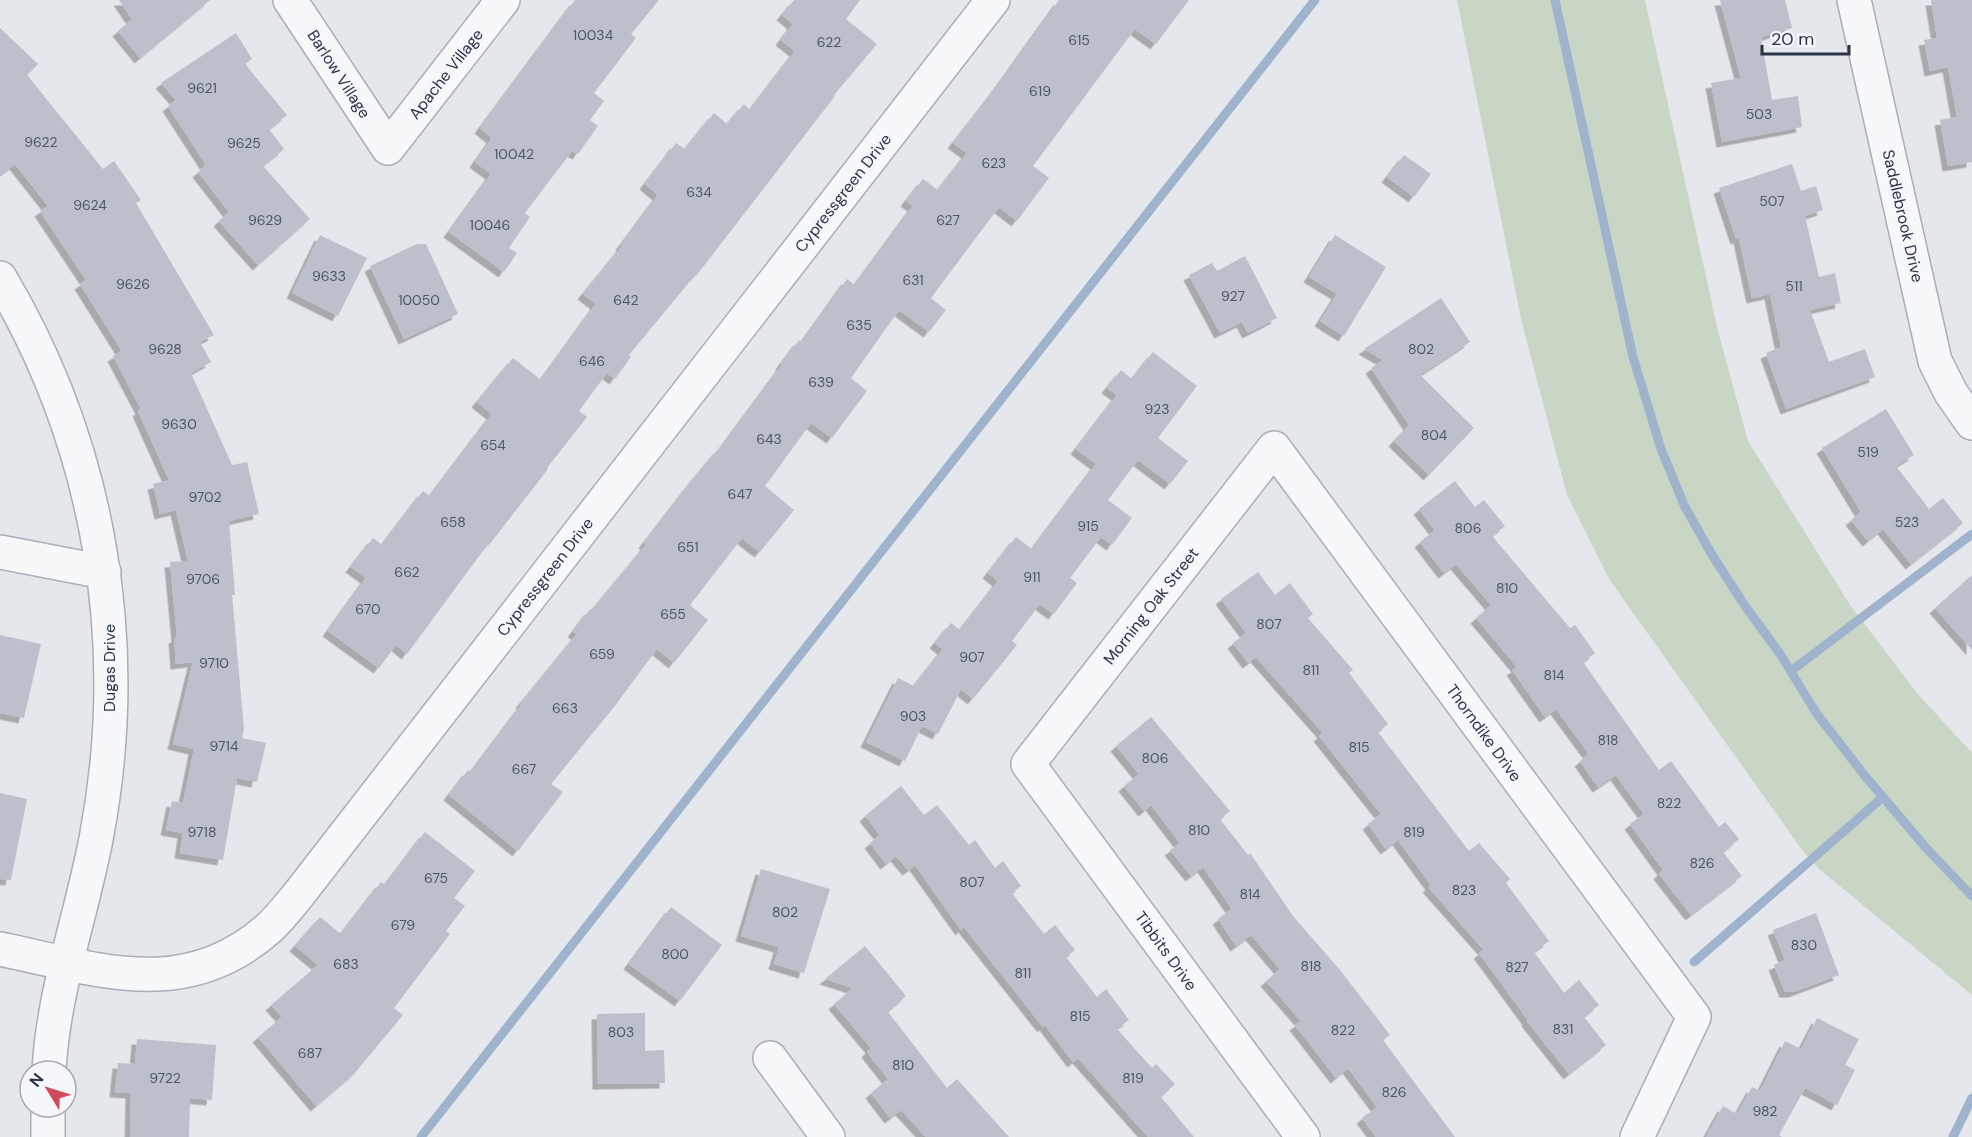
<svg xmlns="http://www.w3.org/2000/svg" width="1972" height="1137" viewBox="0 0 1972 1137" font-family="'DM Sans',sans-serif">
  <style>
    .green { fill: #c9d6c5 }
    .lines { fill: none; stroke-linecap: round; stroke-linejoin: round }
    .stream { stroke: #9fb4cc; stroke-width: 9 }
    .building { fill: #bbc0ca; filter: url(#shadow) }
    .minor-casing { stroke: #a9aeb7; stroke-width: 36 }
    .tertiary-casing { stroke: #a9aeb7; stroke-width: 36 }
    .minor { stroke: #f7f8fa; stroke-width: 33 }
    .tertiary { stroke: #f7f8fa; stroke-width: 33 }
    .labels { text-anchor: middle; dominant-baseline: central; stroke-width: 4.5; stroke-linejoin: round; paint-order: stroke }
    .number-label { font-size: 14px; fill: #4f5766 }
    .street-label { font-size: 16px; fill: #2b3445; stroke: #f4f6f9 }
  </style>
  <defs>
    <filter id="shadow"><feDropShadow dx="-5.5" dy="5.5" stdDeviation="0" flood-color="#0004"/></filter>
  </defs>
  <rect width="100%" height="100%" fill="#e4e7ec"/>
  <!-- green -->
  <polygon class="green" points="1457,0 1645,0 1718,331 1748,441 1850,605 1917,693 1972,753 1972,995 1819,869 1802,850 1609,579 1567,495 1521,319"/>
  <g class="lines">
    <!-- stream -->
    <g class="stream">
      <polyline points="1555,0 1633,357 1661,449 1685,507 1711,553 1743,603 1780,654 1817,714 1865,776 1927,849 1972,896"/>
      <polyline points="1791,671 1972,534"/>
      <polyline points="1694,962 1883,797"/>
      <polyline points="421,1137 1315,0"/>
      <polyline points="1953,1137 1972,1098"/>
    </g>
  </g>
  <!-- building -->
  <g class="building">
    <polygon points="119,0 210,0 140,58 118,31 132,19"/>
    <polygon points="575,0 659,0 631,34 636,38 594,93 604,101 590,120 598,126 578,154 572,151 525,213 530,217 509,248 517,253 504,272 449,232 491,174 475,162 492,138 480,128"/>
    <polygon points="794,0 860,0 846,19 877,44 834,95 835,96 696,276 695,275 629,355 631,357 615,379 607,373 579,411 587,417 547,468 548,469 489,545 488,544 407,654 396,645 379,668 328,631 366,578 351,567 373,538 382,545 423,491 430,496 492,414 477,402 513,358 541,380 596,304 583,294 622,246 621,245 658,195 645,184 676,143 685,149 714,113 727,124 744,104 750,110 795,51 781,40 793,24 782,15"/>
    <polygon points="1059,0 1189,0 1156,44 1135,29 1033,166 1049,178 1017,221 999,207 931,298 946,310 929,332 899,310 851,378 867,391 832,438 811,423 765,486 794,510 760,552 742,538 690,605 708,620 674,663 657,649 614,707 551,784 563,792 518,851 449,795 468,770 471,772 522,704 521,703 577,634 573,632 590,609 592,610 646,545 644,543 691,482 719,448 720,449 782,365 781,364 799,340 802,342 847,279 855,285 913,206 906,201 923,179 938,190 967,153 953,143 996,88"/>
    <polygon points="1720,0 1785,0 1792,28 1761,37 1772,100 1798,96 1802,127 1722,142 1711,83 1741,78"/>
    <polygon points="1931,0 1972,0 1972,162 1948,166 1940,120 1957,117 1948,67 1930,71 1924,40 1937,38"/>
    <polygon points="0,28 38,64 27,75 103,169 114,161 141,200 136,203 214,335 200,342 211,362 191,373 232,465 247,462 259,514 229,521 235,595 232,595 244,729 242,738 266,743 257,782 237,778 223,860 180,853 183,833 166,830 172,801 183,803 194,749 173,744 193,662 176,664 174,638 177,637 170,562 188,561 176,510 160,514 153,484 169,480 138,411 141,409 113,356 122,351 80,284 86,280 40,211 48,206 15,164 0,175"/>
    <polygon points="236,33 252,59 245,64 287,115 269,129 284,149 263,166 310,219 258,265 219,221 229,212 198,172 206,165 168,106 176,100 161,83"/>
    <polygon points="1404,155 1431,174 1414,197 1387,177"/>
    <polygon points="1792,164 1801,191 1816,186 1823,210 1805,216 1819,277 1835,273 1841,303 1810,310 1829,362 1865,349 1875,377 1786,409 1766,353 1781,347 1770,294 1752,298 1739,238 1736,239 1719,188"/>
    <polygon points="320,235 367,258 338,316 292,293"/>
    <polygon points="1335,235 1386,267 1344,336 1320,321 1337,294 1309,277"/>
    <polygon points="417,244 426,244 458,314 404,339 370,266"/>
    <polygon points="1245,256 1277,318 1248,333 1242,322 1220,333 1189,275 1212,263 1217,271"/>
    <polygon points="1441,298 1470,342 1420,375 1474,428 1429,475 1394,441 1409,425 1371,368 1383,360 1364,349"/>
    <polygon points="1153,352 1197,386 1158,438 1188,461 1170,484 1138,460 1108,500 1132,518 1112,545 1101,537 1070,578 1077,583 1054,614 1040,604 1012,641 1017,645 973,699 961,689 938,734 922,726 905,761 866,742 898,678 914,686 943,649 935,643 951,623 960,630 998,581 988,573 1016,537 1032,549 1096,464 1076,449 1117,395 1107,388 1121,370 1132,379"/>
    <polygon points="1886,409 1914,455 1896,466 1929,509 1943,498 1963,523 1911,564 1883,529 1868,541 1851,520 1861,512 1822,448"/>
    <polygon points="1455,481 1475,507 1484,500 1505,526 1492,536 1570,628 1575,625 1595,653 1583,662 1659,770 1671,761 1719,827 1725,822 1739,839 1723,852 1742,876 1691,915 1659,874 1663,870 1630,824 1644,814 1616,775 1598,787 1580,761 1589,754 1556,709 1545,717 1512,670 1517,667 1476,618 1491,605 1456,564 1444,573 1420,542 1435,530 1419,509"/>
    <polygon points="1258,572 1275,595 1290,583 1313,614 1308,618 1353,670 1349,673 1388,724 1378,732 1469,851 1479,843 1510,879 1506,883 1549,941 1534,952 1564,993 1579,980 1599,1005 1584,1017 1606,1045 1569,1074 1527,1021 1528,1020 1479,953 1484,950 1428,887 1431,885 1398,840 1386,849 1368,824 1381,814 1319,736 1323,733 1256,657 1248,663 1233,643 1246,633 1221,599"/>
    <polygon points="1972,575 1972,650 1935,608"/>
    <polygon points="0,635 41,644 24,718 0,713"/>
    <polygon points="1151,717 1230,811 1220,819 1248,855 1250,853 1293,916 1340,970 1390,1035 1383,1040 1455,1137 1376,1137 1362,1118 1377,1107 1348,1068 1336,1078 1295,1025 1301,1021 1266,981 1280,969 1251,935 1236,946 1218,919 1232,909 1203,867 1191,876 1170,850 1180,843 1151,805 1144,811 1124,786 1139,774 1116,746"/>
    <polygon points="901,786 924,815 937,805 969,845 975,840 995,868 1003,861 1021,886 1012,893 1044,934 1055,925 1075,950 1066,957 1097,997 1106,989 1129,1020 1117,1029 1152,1068 1156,1064 1175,1084 1161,1097 1194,1137 1148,1137 1078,1058 1073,1062 1045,1025 1043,1027 964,927 961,930 915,865 908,870 896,856 886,864 870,843 880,835 865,816"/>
    <polygon points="0,793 27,799 11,880 0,879"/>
    <polygon points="425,832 475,871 454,898 465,906 446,931 450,934 394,1008 403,1015 354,1074 316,1106 258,1037 282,1017 271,1005 318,965 295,946 320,917 341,934 381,882 385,885"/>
    <polygon points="761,869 830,889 804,973 774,964 779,947 741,936"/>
    <polygon points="671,907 722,945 680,1001 629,964"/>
    <polygon points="1816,913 1839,975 1794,992 1785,992 1774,965 1785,960 1773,930"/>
    <polygon points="865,946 906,996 888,1012 947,1088 957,1079 1009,1137 926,1137 901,1110 890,1118 871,1093 888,1079 867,1052 871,1048 834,1004 853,988 825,979"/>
    <polygon points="645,1013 645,1051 664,1050 665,1083 598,1084 597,1014"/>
    <polygon points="1817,1018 1859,1039 1845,1065 1855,1070 1837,1105 1805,1088 1779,1135 1782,1137 1706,1137 1723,1106 1737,1114 1752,1087 1760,1091 1785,1041 1801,1049"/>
    <polygon points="137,1039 216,1045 212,1100 190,1098 189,1137 130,1137 131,1093 115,1092 118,1063 135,1064"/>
  </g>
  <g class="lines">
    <defs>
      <g id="minor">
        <polyline points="290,0 388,148 503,0"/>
        <polyline points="1854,0 1935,361 1951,393 1972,423"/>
        <polyline points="0,552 104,572"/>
        <path d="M0 949C97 969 185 1003 269 928 280 918 289 906 299 894L993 0"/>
        <polyline points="770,1058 828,1137"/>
        <polyline points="1303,1137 1028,764 1274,448 1694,1017 1637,1137"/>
      </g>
      <g id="tertiary">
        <path d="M0 278C101 448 133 646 96 839 81 917 53 992 49 1071"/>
        <polyline points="48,1137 48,1107"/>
      </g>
    </defs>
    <!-- minor casing -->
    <use href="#minor" class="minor-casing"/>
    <!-- tertiary casing -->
    <use href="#tertiary" class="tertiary-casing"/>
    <!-- minor -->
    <use href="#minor" class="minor"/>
    <!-- tertiary -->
    <use href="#tertiary" class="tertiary"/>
  </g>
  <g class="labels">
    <!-- number labels -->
    <g class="number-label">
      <text x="593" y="35">10034</text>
      <text x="1079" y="40">615</text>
      <text x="829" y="42">622</text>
      <text x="202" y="88">9621</text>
      <text x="1040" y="91">619</text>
      <text x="1759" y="114">503</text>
      <text x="41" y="142">9622</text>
      <text x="244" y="143">9625</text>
      <text x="514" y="154">10042</text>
      <text x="994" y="163">623</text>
      <text x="699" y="192">634</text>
      <text x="1772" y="201">507</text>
      <text x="90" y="205">9624</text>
      <text x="265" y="220">9629</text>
      <text x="948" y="220">627</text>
      <text x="490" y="225">10046</text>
      <text x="329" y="276">9633</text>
      <text x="913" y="280">631</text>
      <text x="133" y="284">9626</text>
      <text x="1794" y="286">511</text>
      <text x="1233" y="296">927</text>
      <text x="419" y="300">10050</text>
      <text x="626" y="300">642</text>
      <text x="859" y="325">635</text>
      <text x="165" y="349">9628</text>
      <text x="1421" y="349">802</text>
      <text x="592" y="361">646</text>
      <text x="821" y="382">639</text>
      <text x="1157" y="409">923</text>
      <text x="179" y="424">9630</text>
      <text x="1434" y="435">804</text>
      <text x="769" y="439">643</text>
      <text x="493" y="445">654</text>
      <text x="1868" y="452">519</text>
      <text x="740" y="494">647</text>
      <text x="205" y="497">9702</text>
      <text x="453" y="522">658</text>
      <text x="1907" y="522">523</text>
      <text x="1088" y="526">915</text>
      <text x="1468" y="528">806</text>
      <text x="688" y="547">651</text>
      <text x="407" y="572">662</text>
      <text x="1032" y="577">911</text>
      <text x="203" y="579">9706</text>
      <text x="1507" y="588">810</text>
      <text x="368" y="609">670</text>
      <text x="673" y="614">655</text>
      <text x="1269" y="624">807</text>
      <text x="602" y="654">659</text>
      <text x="972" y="657">907</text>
      <text x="214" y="663">9710</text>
      <text x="1311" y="670">811</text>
      <text x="1554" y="675">814</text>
      <text x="565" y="708">663</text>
      <text x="913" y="716">903</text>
      <text x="1608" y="740">818</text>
      <text x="224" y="746">9714</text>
      <text x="1359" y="747">815</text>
      <text x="1155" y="758">806</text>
      <text x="524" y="769">667</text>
      <text x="1669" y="803">822</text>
      <text x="1199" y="830">810</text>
      <text x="202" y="832">9718</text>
      <text x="1414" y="832">819</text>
      <text x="1702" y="863">826</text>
      <text x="436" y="878">675</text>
      <text x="972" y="882">807</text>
      <text x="1464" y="890">823</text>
      <text x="1250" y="894">814</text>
      <text x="785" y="912">802</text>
      <text x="403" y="925">679</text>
      <text x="1804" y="945">830</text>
      <text x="675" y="954">800</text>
      <text x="346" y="964">683</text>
      <text x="1311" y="966">818</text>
      <text x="1517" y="967">827</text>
      <text x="1023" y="973">811</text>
      <text x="1080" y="1016">815</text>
      <text x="1563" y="1029">831</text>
      <text x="1343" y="1030">822</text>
      <text x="621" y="1032">803</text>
      <text x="310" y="1053">687</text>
      <text x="903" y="1065">810</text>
      <text x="165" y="1078">9722</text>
      <text x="1133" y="1078">819</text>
      <text x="1394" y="1092">826</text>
      <text x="1765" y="1111">982</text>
    </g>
    <!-- street labels -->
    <g class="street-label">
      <text transform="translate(339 74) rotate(57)">Barlow Village</text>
      <text transform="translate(446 74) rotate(-52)">Apache Village</text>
      <text transform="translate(843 193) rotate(-52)">Cypressgreen Drive</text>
      <text transform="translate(1903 216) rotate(77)">Saddlebrook Drive</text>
      <text transform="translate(545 577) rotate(-52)">Cypressgreen Drive</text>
      <text transform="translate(1151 606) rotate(-52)">Morning Oak Street</text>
      <text transform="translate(109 668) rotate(-90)">Dugas Drive</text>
      <text transform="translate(1484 733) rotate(54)">Thorndike Drive</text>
      <text transform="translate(1166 951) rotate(54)">Tibbits Drive</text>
    </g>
  </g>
  <!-- north arrow -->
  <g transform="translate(48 1089) rotate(308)"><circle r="28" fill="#f4f6f9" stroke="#a4a8b1" stroke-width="1.5"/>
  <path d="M0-4.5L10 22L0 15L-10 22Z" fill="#d1495b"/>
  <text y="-9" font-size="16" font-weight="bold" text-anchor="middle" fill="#2b3445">N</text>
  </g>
  <!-- scale -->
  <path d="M1762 45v9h87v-9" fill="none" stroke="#2b3445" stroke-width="3"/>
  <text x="1771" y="45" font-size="18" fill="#2b3445" stroke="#f4f6f9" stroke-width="4.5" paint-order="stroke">20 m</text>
</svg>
